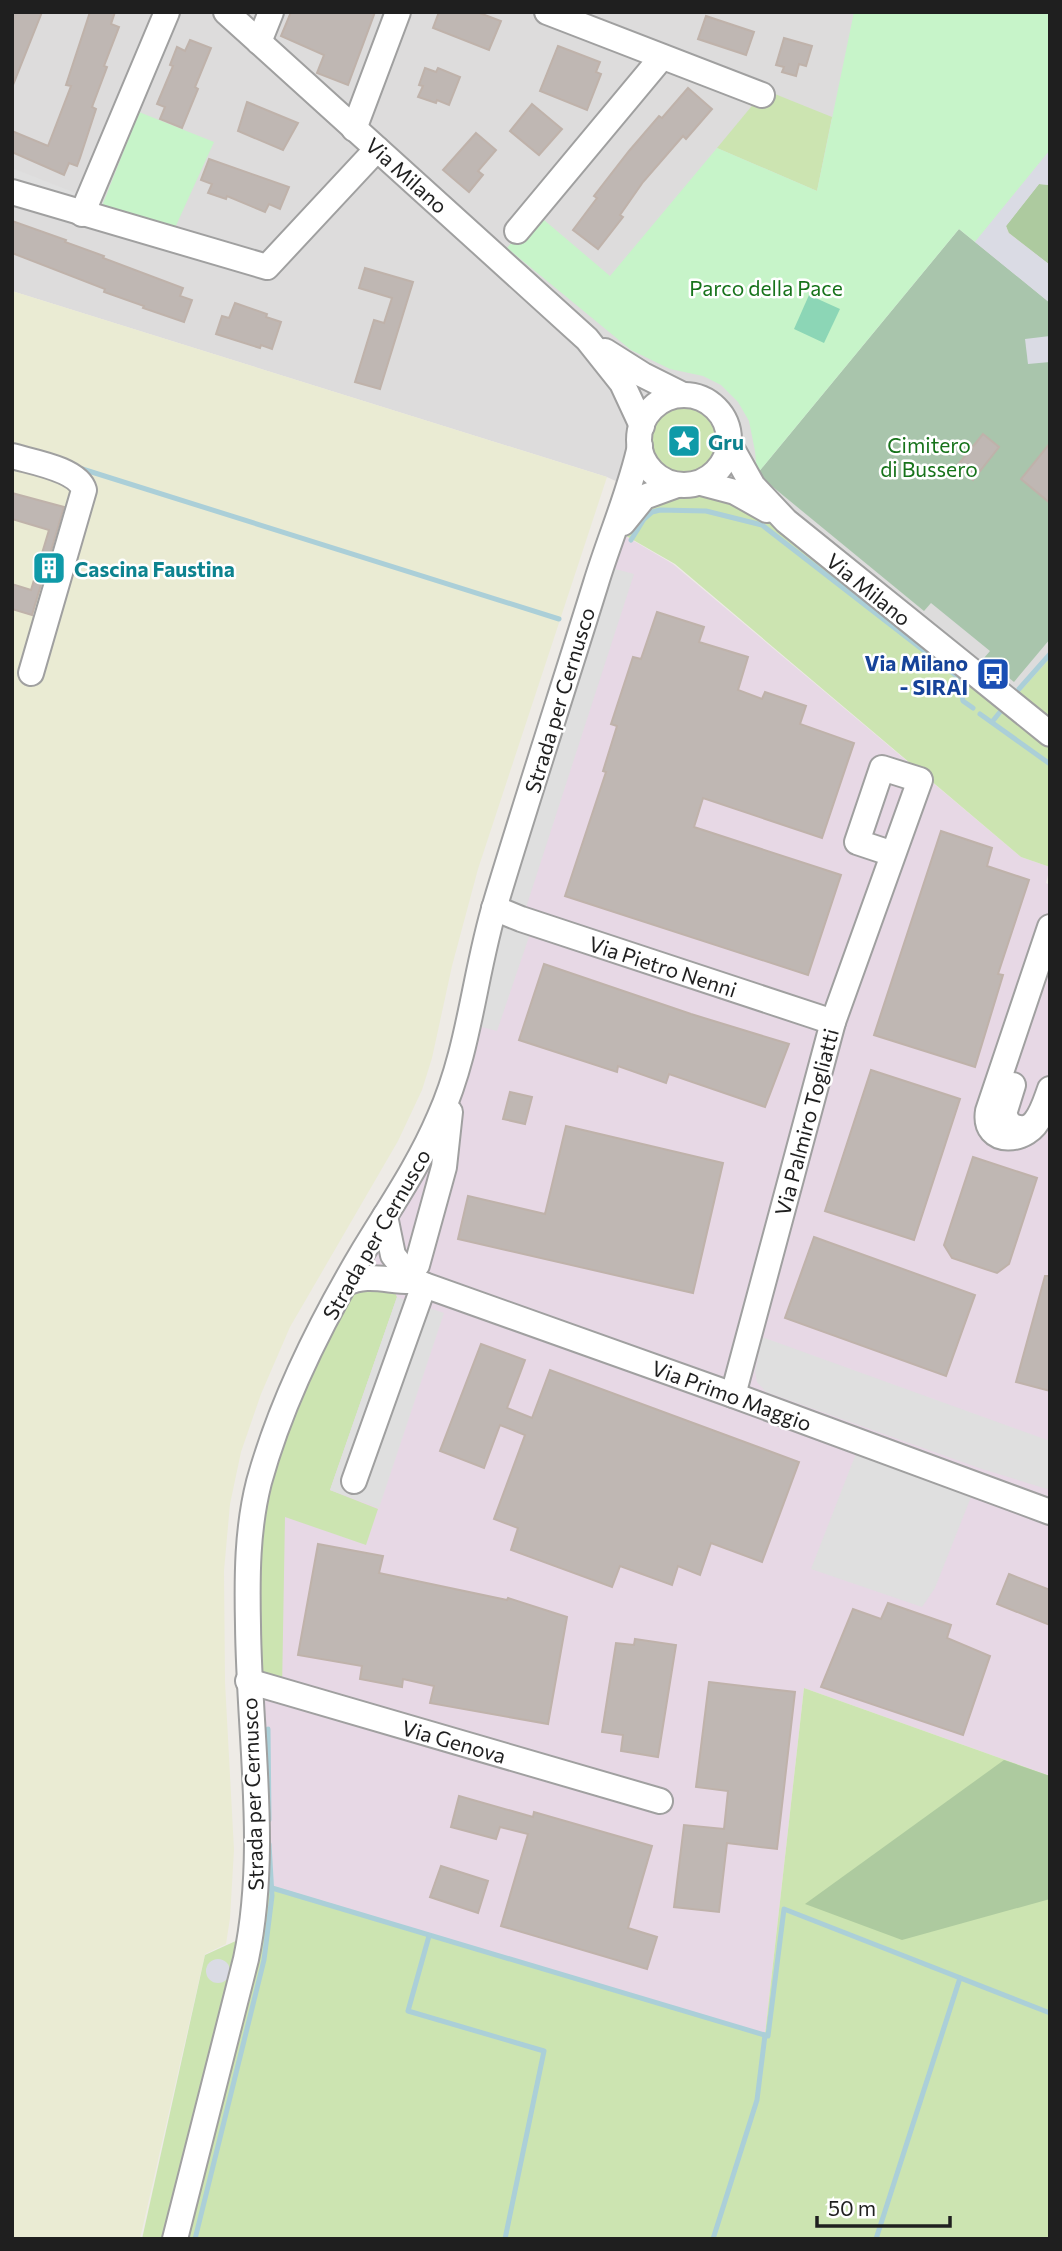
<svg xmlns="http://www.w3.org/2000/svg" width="1062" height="2251" viewBox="0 0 1062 2251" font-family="Commissioner,sans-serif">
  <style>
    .residential { fill: #dddcdc }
    .industrial { fill: #e7d8e5 }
    .farmland { fill: #eaebd3 }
    .grass { fill: #cce4b1 }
    .forest { fill: #adca9f }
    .cemetery { fill: #a9c5ac }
    .park { fill: #c7f4c9 }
    .pitch { fill: #8cd6b6 }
    .parking { fill: #dfdfdf }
    .plaza { fill: #dadbe4 }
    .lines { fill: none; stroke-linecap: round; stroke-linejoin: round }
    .stream { stroke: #abcfd8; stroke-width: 5 }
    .building { fill: #bfb7b3; stroke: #bfb2aa; stroke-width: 2 }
    .minor-casing { stroke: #a0a0a0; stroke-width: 28 }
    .minor { stroke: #fff; stroke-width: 24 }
    .labels { text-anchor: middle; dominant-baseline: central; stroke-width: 5; stroke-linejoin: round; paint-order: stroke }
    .street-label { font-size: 21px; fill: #1f1f1f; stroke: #fff }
    .park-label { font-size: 21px; fill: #17731b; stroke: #fff }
    .culture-label { font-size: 21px; font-weight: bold; fill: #0d838f; stroke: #fff; text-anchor: start }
    .transit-label { font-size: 21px; font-weight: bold; fill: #164399; stroke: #fff; text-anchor: end }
  </style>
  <rect width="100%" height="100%" fill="#eeebe6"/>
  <!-- residential -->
  <polygon class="residential" points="12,12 1050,12 1050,739 652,498 607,477 12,291"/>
  <!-- industrial -->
  <polygon class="industrial" points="617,531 673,564 1021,857 1050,867 1046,883 1050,885 1050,1776 804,1688 765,2035 260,1882 262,1480 442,1115"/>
  <!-- farmland -->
  <polygon class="farmland" points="12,291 607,477 478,869 452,966 432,1058 422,1090 398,1141 290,1327 261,1394 241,1452 230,1504 224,1571 225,1682 234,1850 230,1918 226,1944 205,1954 140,2239 12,2239"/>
  <!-- grass -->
  <g class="grass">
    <polygon points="765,90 832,117 817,191 717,148"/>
    <circle cx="684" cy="440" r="32"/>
    <polygon points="704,492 750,506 1008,705 1050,658 1050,867 1021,857 675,564 621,533 635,514 682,494"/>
    <polygon points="344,1286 394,1291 397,1297 330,1490 378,1509 366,1545 285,1517 282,1690 248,1661 256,1499"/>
    <polygon points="804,1688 1050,1776 1050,2239 186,2239 260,1882 765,2035"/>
    <polygon points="251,1934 176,2239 142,2239 205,1955"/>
  </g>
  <!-- forest -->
  <g class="forest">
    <polygon points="1039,184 1050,185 1050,265 1009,233 1006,226"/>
    <polygon points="1004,1760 1050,1776 1050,1899 902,1940 805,1904"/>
  </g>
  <!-- cemetery -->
  <polygon class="cemetery" points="959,229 1050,303 1050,639 1014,682 984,658 990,651 931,603 924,611 757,474"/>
  <!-- park -->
  <g class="park">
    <polygon points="854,12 1050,12 1050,150 975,242 959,229 757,474 755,451 749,421 738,402 721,385 703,376 670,369 631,350 507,248 537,214 610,276 717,148 817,191"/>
    <polygon points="139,112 214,142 174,230 102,206"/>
  </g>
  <!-- pitch -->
  <polygon class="pitch" points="809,295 840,309 824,343 794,329"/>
  <!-- parking -->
  <g class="parking">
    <polygon points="12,168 78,194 73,210 12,192"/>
    <polygon points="608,567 634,574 522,920 533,925 497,1031 470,1024"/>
    <polygon points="397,1297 444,1313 379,1508 330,1490"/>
    <polygon points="762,1337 1050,1441 1050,1490 982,1469 766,1392 757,1382 755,1372"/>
    <polygon points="857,1451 971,1497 935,1588 922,1607 811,1569"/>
  </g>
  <!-- plaza -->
  <g class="plaza">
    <polygon points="1050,150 1050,185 1039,184 1006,226 1008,233 1050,265 1050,303 975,242"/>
    <polygon points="1050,336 1050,362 1028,364 1025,339"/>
    <circle cx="218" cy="1971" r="12"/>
  </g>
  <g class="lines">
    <!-- stream -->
    <g class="stream">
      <polyline points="79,468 559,619"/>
      <polyline points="631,540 644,519 652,512 660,510 706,511 762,525 958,677 963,701 973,708"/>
      <polyline points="1019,689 1050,654"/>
      <polyline points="980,714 1050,764"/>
      <polyline points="992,722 1000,712"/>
      <polyline points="268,1729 269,1820"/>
      <polyline points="272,1888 768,2036 784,1909 1050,2013"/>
      <polyline points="429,1936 408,2011 544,2051 505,2239"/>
      <polyline points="195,2239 264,1960 272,1896 269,1844"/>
      <polyline points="713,2239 757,2100 765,2035"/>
      <polyline points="876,2239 960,1978"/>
    </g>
  </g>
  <!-- building -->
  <g class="building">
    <polygon points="12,12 42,12 13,85 12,85"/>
    <polygon points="90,12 115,12 111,24 119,27 104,66 107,67 92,107 96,109 80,158 77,166 69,163 64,175 12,152 12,131 48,146 71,86 66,85"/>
    <polygon points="291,12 375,12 348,85 317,73 324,55 281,36"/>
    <polygon points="439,12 477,12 501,21 489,50 433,28"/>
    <polygon points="706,16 754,32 746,55 698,39"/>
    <polygon points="784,38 812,46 806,66 799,64 796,76 782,72 784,67 776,65"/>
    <polygon points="190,40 211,48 195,87 198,89 182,128 160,119 165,107 157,104 173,66 170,65 177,47 185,51"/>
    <polygon points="558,46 600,62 596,72 601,74 587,110 540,91"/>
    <polygon points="425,68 436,72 438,68 460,77 449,105 437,100 436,103 418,97 423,86 419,85"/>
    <polygon points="688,88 712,109 686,139 683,136 643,182 620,215 623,217 598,249 573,230 597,198 594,196 629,151 659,116 662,118"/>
    <polygon points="247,102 298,123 283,150 238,131"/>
    <polygon points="532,104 562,129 539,155 510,131"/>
    <polygon points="476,133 496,150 478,171 483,175 469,192 443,170"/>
    <polygon points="209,159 289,187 280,209 269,204 265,212 227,196 226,199 208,193 212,184 201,180"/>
    <polygon points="12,221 66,240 65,242 104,256 103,258 183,288 180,296 192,300 184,322 143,308 144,306 104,292 105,289 12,253"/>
    <polygon points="365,268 413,282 380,389 355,382 374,320 384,323 392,298 359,288"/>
    <polygon points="235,303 267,314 266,317 281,322 272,349 261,345 260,348 216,334 222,316 229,318"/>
    <polygon points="983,434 999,447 973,480 957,466"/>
    <polygon points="1050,443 1050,503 1021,479"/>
    <polygon points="12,493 64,507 32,615 12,609 12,584 31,590 49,530 12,519"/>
    <polygon points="657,612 704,627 699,642 748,657 738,690 762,699 765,692 806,706 800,724 854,743 822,838 703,798 694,827 841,875 808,975 565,896 606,772 603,771 617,726 611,724 633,657 641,659"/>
    <polygon points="941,831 992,848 987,866 1029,880 998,974 1003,975 975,1067 874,1035"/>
    <polygon points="544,964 691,1014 789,1044 765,1107 669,1074 666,1083 618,1066 617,1072 519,1040"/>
    <polygon points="871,1070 960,1099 914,1240 825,1211"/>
    <polygon points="510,1092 532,1097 525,1124 503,1119"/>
    <polygon points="566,1126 723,1163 693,1293 458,1239 468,1196 545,1214"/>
    <polygon points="973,1157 1037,1178 1009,1264 997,1273 952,1258 944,1245"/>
    <polygon points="814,1237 975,1295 946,1376 785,1318"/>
    <polygon points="1045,1276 1050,1276 1050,1391 1016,1382"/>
    <polygon points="481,1344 525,1360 507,1408 532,1418 550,1370 799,1462 762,1562 711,1543 700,1575 678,1566 672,1585 620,1566 612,1587 511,1550 518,1528 494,1519 525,1435 500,1425 484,1468 440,1451"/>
    <polygon points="318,1544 383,1556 379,1573 507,1600 508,1598 567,1617 548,1724 430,1703 434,1686 403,1679 402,1687 360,1679 362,1666 298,1655"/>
    <polygon points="1009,1574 1050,1590 1050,1625 997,1604"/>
    <polygon points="888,1603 951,1625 947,1638 990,1656 963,1735 821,1687 853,1609 881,1619"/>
    <polygon points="635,1639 676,1645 658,1757 621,1751 623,1735 602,1732 616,1643 634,1645"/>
    <polygon points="709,1682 795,1692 777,1849 727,1843 719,1912 674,1907 684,1825 724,1829 728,1791 696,1787"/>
    <polygon points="459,1796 533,1817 534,1812 652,1846 628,1928 657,1937 647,1969 501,1926 528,1834 500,1827 496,1839 451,1827"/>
    <polygon points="441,1866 488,1881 478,1913 430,1897"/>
  </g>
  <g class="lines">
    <defs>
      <g id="minor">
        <polyline points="226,12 587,339 622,383 642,426"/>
        <polyline points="547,12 762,95"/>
        <polyline points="259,42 271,12"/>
        <polyline points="354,129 398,12"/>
        <polyline points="12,192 267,267 377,149"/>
        <polyline points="82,214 167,12"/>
        <polyline points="517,231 662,57"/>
        <polyline points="605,351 643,375 683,395"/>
        <circle cx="684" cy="440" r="45"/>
        <polyline points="730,445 753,486 786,521 1050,734"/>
        <path d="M12 456C32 462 78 469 84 490L31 673"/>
        <polyline points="701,483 735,492 767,510"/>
        <polyline points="623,523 644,497 677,485"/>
        <polyline points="494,908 521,919 833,1022"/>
        <path d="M1013 1085 1004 1114 1009 1124C1035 1140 1043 1108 1050 1089"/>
        <path d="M1040 1116C1030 1144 982 1147 988 1111L1050 927"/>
        <polyline points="385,1216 393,1255 413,1281"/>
        <polyline points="417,1265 444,1167 450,1112"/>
        <path d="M345 1284C367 1272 389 1282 413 1281L733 1395 1050 1512"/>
        <polyline points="733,1395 833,1022 920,780 882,768 857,842 893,854"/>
        <polyline points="354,1481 424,1285"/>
        <polyline points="248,1681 660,1801"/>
        <path d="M175 2239 246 1959C269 1850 249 1736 248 1625 247 1577 247 1529 259 1482 281 1402 321 1322 364 1250 390 1207 419 1165 439 1118 470 1050 474 974 496 902 528 796 563 689 596 583 610 537 630 492 640 446"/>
      </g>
    </defs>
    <!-- minor casing -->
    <use href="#minor" class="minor-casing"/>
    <!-- minor -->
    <use href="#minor" class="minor"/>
  </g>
  <!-- icons -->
  <defs>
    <symbol id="sight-square" viewBox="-11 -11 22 22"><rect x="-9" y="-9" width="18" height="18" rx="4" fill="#0f9aa8" stroke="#fff"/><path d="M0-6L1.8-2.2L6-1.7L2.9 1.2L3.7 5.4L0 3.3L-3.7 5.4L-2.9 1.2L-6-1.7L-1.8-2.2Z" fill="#fff"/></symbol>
    <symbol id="building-square" viewBox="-11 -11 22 22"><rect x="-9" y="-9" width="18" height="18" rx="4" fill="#0f9aa8" stroke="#fff"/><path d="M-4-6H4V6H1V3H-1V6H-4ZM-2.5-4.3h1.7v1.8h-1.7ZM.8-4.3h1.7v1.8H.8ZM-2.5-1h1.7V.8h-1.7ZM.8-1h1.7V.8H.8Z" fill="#fff"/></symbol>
    <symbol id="bus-square" viewBox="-11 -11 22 22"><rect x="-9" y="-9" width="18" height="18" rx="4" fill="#1a4fb4" stroke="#fff"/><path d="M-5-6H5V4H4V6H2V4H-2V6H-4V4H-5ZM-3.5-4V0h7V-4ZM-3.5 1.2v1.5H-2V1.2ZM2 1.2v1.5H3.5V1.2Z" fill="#fff"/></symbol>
  </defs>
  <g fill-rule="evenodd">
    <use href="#sight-square" x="665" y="422" width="38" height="38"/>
    <use href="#building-square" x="30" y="549" width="38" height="38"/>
    <use href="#bus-square" x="974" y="655" width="38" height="38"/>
  </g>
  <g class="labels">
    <!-- street labels -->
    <g class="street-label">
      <text transform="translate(407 175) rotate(42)">Via Milano</text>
      <text transform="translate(869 589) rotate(39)">Via Milano</text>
      <text transform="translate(559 700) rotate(-73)">Strada per Cernusco</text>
      <text transform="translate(663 966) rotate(18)">Via Pietro Nenni</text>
      <text transform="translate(806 1122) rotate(-75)">Via Palmiro Togliatti</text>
      <text transform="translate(376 1234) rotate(-60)">Strada per Cernusco</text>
      <text transform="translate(732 1395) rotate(20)">Via Primo Maggio</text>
      <text transform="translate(454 1741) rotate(16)">Via Genova</text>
      <text transform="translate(252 1794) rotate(-92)">Strada per Cernusco</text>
    </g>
    <!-- park labels -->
    <g class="park-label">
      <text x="766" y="287">Parco della Pace</text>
      <text x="929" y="444">Cimitero<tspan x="929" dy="24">di Bussero</tspan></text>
    </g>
    <!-- culture labels -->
    <g class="culture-label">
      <text x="708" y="441">Gru</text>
      <text x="74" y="568">Cascina Faustina</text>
    </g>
    <!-- transit labels -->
    <g class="transit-label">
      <text x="968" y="662">Via Milano<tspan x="968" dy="24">- SIRAI</tspan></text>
    </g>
  </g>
  <!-- border -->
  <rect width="1062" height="2251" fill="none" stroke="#1f1f1f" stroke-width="28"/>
  <!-- scale -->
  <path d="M817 2216v10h133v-10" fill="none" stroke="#1f1f1f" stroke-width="3.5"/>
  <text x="828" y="2216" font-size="21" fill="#1f1f1f" stroke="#ffffff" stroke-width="5" paint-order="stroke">50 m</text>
</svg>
